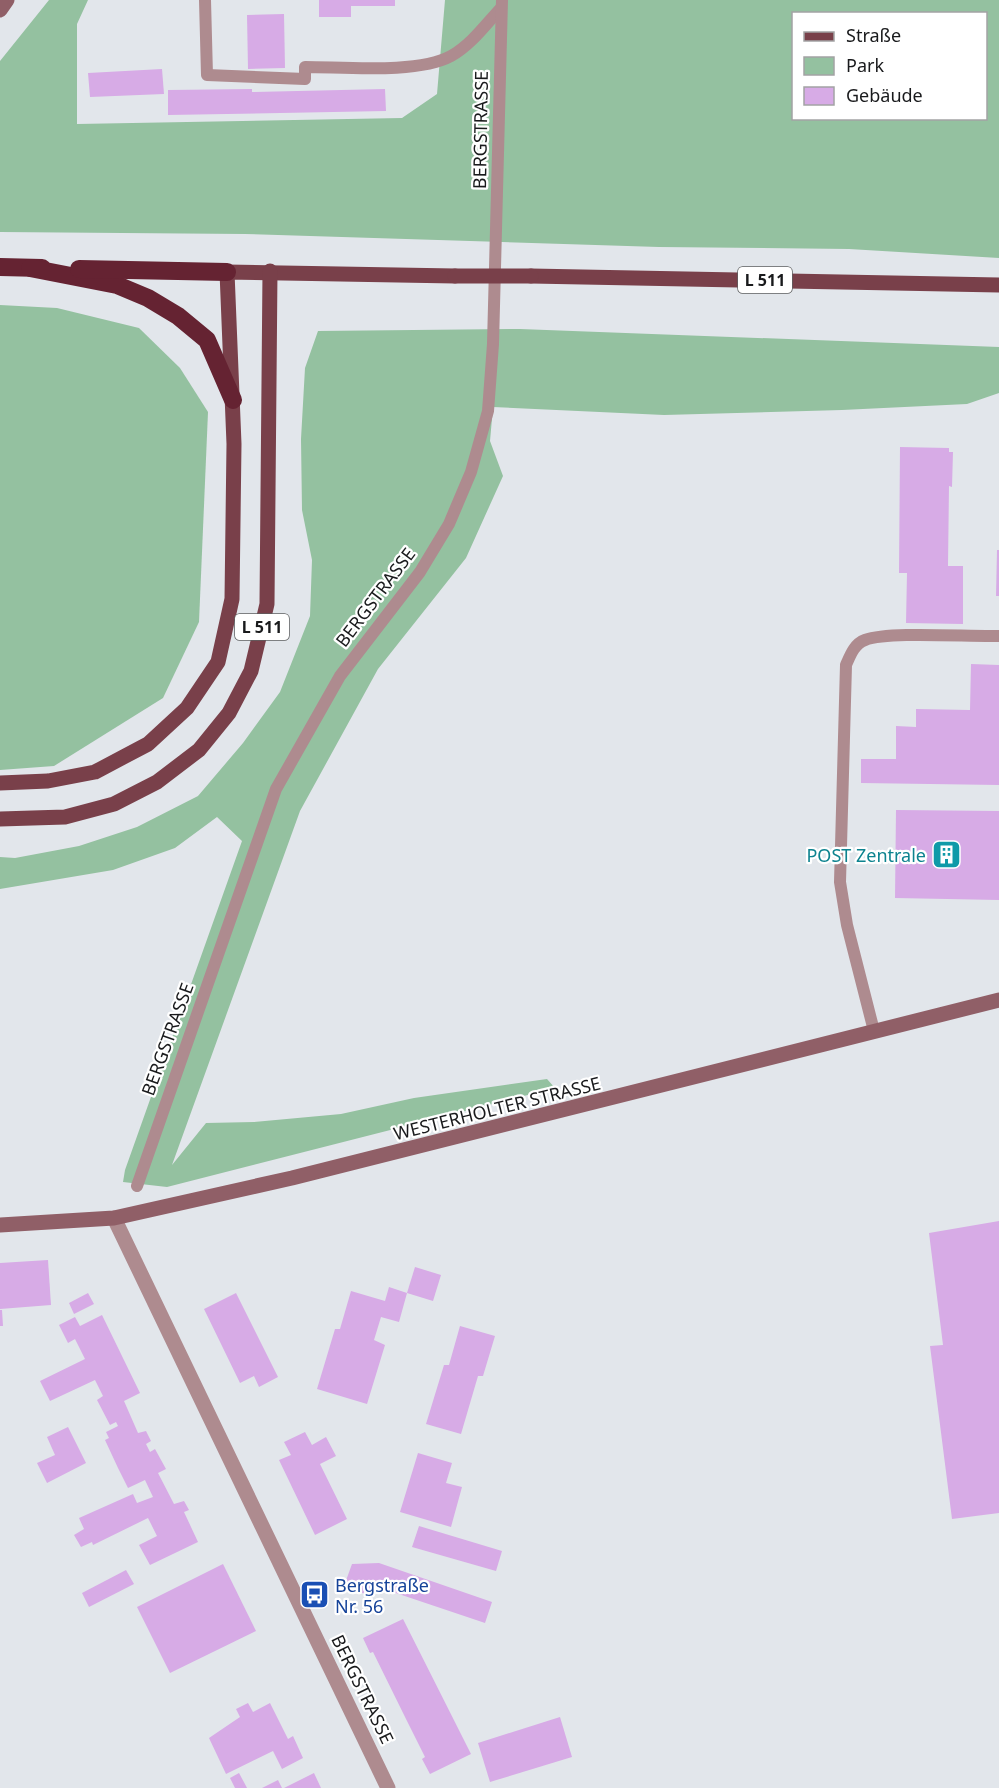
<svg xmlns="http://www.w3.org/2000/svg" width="999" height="1788" viewBox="0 0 999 1788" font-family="'Noto Sans',sans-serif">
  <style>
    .green { fill: #94c1a0; fill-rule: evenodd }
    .building { fill: #d7abe6 }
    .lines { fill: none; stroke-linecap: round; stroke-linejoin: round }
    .lane { stroke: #ae8b8f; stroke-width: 12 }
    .street { stroke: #ae8b8f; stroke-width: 15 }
    .secondary { stroke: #905f67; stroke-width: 15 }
    .primary { stroke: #79404a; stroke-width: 15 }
    .highway { stroke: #652332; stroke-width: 18 }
    .primary-bridge { stroke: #79404a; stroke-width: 15 }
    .labels { text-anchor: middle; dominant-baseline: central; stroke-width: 4.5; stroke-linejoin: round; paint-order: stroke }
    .shield { fill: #fff; stroke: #5e5f60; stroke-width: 1.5 }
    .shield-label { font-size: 16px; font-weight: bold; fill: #191a1c }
    .street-label { font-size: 18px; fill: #191a1c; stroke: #fff }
    .culture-label { font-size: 18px; fill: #0d838f; stroke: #fff; text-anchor: end }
    .transit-label { font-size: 18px; fill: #164399; stroke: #fff; text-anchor: start }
  </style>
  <rect width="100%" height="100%" fill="#e2e6eb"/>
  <!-- green -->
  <g class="green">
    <path d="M49 0H88L77 24V124L402 118 437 94 445 0H999V258L849 249 659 247 245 234 0 232V61ZM794 14H986V118H794Z"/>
    <polygon points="0,305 57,308 139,328 180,368 208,412 199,622 163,698 54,766 0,770"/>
    <polygon points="520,329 999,347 999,393 967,404 842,410 664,415 493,407 490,441 503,476 466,558 378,669 300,811 172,1165 206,1123 254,1122 341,1114 414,1098 547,1079 555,1088 167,1187 123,1182 125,1170 242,841 217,817 175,848 113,870 0,889 0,857 15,858 79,846 137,827 198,796 243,743 280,692 310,616 312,560 302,510 301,439 305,368 318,331"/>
  </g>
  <!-- building -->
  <g class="building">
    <polygon points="319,0 395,0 395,6 351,6 351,17 319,17"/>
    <polygon points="284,14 285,68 248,69 247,15"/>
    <polygon points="162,69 164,94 90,97 88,73"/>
    <polygon points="252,89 252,92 385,89 386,111 168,115 168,90"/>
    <polygon points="900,447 949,448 949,452 953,452 952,487 949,486 948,566 963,566 963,624 906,623 907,573 899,573"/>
    <polygon points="997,550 999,550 999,596 996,596"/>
    <polygon points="971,664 999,665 999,785 861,783 861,759 896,759 896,726 916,727 916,709 970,710"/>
    <polygon points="896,810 999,811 999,900 895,898"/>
    <polygon points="999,1221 999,1513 952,1519 930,1346 943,1345 929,1233"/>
    <polygon points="48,1260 51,1305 0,1309 0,1263"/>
    <polygon points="415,1267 441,1275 433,1301 407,1293"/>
    <polygon points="389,1287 407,1293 399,1322 381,1317 374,1340 385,1345 367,1404 317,1389 335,1329 340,1329 351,1291 385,1301"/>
    <polygon points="88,1293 94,1304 74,1314 69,1303"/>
    <polygon points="236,1293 278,1377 259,1387 254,1376 240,1383 204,1309"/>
    <polygon points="0,1310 2,1310 3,1326 0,1326"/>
    <polygon points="102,1315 140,1393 124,1401 138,1433 146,1431 151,1441 146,1444 150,1452 155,1449 166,1469 158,1473 174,1504 184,1501 189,1510 184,1512 198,1542 150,1565 139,1545 157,1536 148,1518 93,1545 92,1542 81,1547 74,1535 84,1529 79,1518 133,1494 137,1503 153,1497 145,1480 128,1488 118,1468 105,1440 109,1438 106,1432 118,1426 116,1422 110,1425 97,1400 103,1396 95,1380 50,1401 40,1381 85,1359 75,1339 68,1343 59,1325 75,1317 80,1326"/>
    <polygon points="460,1326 495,1336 483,1376 478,1376 461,1434 426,1424 444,1365 449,1365"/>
    <polygon points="68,1427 86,1463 47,1483 37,1463 55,1455 47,1437"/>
    <polygon points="305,1432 312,1445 326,1437 336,1456 320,1464 347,1519 315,1535 279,1460 291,1455 284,1442"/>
    <polygon points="418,1453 452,1463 446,1483 462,1487 451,1527 400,1512"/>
    <polygon points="419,1526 502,1551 496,1571 412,1547"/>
    <polygon points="379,1563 492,1602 485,1623 372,1585 368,1595 344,1586 352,1564"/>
    <polygon points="223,1564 256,1631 170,1673 137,1607"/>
    <polygon points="126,1570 134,1584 89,1607 82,1593"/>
    <polygon points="403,1619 471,1754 430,1774 422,1759 425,1757 406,1719 373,1652 370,1653 363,1638"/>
    <polygon points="248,1703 253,1712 270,1703 288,1739 293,1736 303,1758 282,1769 273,1751 226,1774 209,1738 240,1717 236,1709"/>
    <polygon points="560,1717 572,1757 490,1782 478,1743"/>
    <polygon points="239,1773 246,1786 247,1788 235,1788 230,1778"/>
    <polygon points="314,1773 321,1788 284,1788"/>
    <polygon points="278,1780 282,1788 262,1788"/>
  </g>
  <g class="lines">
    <!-- lane -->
    <g class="lane">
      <path d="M205 0 207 75 305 79V67C344 67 418 74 451 56 471 45 486 24 501 8"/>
      <path d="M874 1031 847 925 840 882 846 665C850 656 854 644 865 640 890 631 968 637 999 636"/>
      <polyline points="137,1186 276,789 340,676 420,572 449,524 471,472 488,411 493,344 502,0"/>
    </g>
    <!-- street -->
    <polyline class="street" points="114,1218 388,1788"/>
    <!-- secondary -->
    <g class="secondary">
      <polyline points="0,10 7,0"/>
      <polyline points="0,1225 114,1218 292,1178 999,1000"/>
    </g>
    <!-- primary -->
    <g class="primary">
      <polyline points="531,276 999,285"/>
      <polyline points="0,783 48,781 95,772 148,744 187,708 218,662 232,599 234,444 227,272 455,276"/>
      <polyline points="0,819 65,817 114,804 157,782 199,750 229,713 251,671 267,604 270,271"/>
    </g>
    <!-- highway -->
    <g class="highway">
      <polyline points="0,267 42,268"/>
      <polyline points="30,268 117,285 148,298 178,316 207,340 233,400"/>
      <polyline points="79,269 227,272"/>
    </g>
    <!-- primary-bridge -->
    <polyline class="primary-bridge" points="455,276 531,276"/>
  </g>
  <!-- icons -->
  <defs>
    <symbol id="building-square" viewBox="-11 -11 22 22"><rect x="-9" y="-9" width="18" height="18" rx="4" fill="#0f9aa8" stroke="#fff"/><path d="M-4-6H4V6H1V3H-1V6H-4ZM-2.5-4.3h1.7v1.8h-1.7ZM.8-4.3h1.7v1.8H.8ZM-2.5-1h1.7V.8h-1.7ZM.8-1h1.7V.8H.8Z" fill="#fff"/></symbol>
    <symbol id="bus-square" viewBox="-11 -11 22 22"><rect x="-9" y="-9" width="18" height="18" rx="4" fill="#1a4fb4" stroke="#fff"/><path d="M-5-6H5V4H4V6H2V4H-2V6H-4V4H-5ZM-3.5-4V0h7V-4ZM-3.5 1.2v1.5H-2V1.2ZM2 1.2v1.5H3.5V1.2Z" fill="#fff"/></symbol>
  </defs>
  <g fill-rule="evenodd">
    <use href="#building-square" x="930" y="838" width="33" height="33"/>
    <use href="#bus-square" x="298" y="1578" width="33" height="33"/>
  </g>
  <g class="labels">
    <!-- shield labels -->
    <g class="shield">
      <rect x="738" y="267" width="54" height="26" rx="4.5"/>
      <rect x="235" y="614" width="54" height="26" rx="4.5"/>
    </g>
    <g class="shield-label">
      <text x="765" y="280">L 511</text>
      <text x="262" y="627">L 511</text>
    </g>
    <!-- street labels -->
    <g class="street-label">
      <text transform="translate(480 130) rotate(-89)">BERGSTRASSE</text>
      <text transform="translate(375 597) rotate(-53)">BERGSTRASSE</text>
      <text transform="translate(167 1039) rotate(-70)">BERGSTRASSE</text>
      <text transform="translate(497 1108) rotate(-14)">WESTERHOLTER STRASSE</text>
      <text transform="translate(363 1689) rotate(64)">BERGSTRASSE</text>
    </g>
    <!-- culture labels -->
    <g class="culture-label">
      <text x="926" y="855">POST Zentrale</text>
    </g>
    <!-- transit labels -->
    <g class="transit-label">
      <text x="335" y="1585">Bergstraße<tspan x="335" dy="21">Nr. 56</tspan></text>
    </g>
  </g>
  <!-- legend -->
  <rect x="792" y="12" width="195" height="108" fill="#ffffff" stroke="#a3a3a4" stroke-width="1.5"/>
  <rect x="804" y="32" width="30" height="9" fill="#79404a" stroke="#a3a3a4" stroke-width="1.5"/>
  <text x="846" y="42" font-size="18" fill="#191a1c">Straße</text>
  <rect x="804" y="57" width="30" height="18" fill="#94c1a0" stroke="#a3a3a4" stroke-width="1.5"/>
  <text x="846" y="72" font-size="18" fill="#191a1c">Park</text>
  <rect x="804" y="87" width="30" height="18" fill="#d7abe6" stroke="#a3a3a4" stroke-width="1.5"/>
  <text x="846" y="102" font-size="18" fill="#191a1c">Gebäude</text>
</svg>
